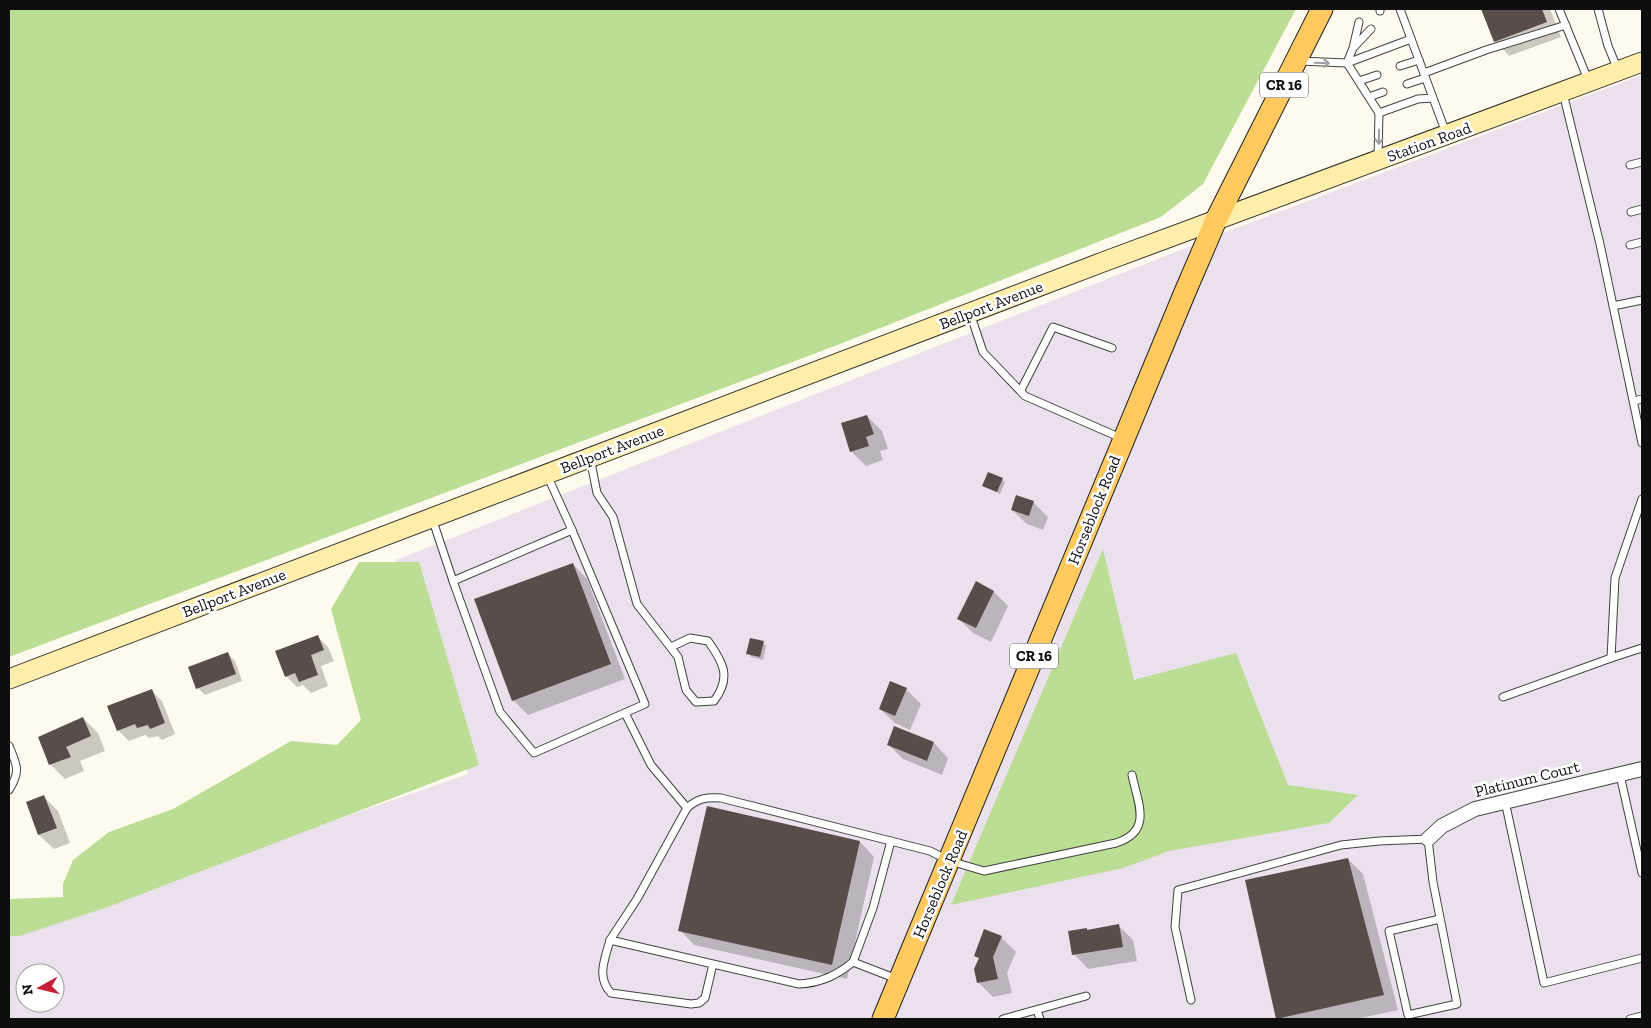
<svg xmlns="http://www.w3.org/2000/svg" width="1651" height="1028" viewBox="0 0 1651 1028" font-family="'Zilla Slab',serif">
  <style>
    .industrial { fill: #ebe1ed; fill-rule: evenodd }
    .forest { fill: #bbdd94 }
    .shadow { fill: #0003 }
    .building { fill: #574d49 }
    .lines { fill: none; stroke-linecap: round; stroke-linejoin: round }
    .service-casing { stroke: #414141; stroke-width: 9 }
    .minor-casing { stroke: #414141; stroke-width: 16 }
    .secondary-casing { stroke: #303030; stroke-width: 21 }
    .primary-casing { stroke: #1f1f1f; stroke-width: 23 }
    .service { stroke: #fff; stroke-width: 7 }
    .minor { stroke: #fff; stroke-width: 14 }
    .secondary { stroke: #ffeea9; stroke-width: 19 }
    .primary { stroke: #feca5f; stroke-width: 21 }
    .oneway { stroke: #9f9f9f }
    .labels { text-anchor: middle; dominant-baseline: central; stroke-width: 5; stroke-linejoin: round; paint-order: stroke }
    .shield { fill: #fff; stroke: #565656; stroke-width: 1 }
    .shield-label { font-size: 15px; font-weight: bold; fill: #0e0e0e }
    .street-label { font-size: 16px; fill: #0e0e0e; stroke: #fff }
  </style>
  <rect width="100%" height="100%" fill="#fffaee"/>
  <!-- industrial -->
  <path class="industrial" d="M1642 75V1019H9V933L468 774 396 560 1231 230ZM25 973H55V1003H25Z"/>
  <!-- forest -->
  <g class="forest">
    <polygon points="9,9 1296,9 1203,184 1161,217 840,344 9,657"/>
    <polygon points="1103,549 1134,680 1236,653 1288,785 1358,795 1329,823 1169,851 1123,868 951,905"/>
    <polygon points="359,562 419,562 479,765 105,908 19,936 9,936 9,899 63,897 63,884 73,860 109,832 173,809 291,741 337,745 361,720 331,609"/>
  </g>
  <!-- shadow -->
  <g class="shadow">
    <polygon points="1485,9 1550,9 1561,37 1509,56 1495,41 1483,10"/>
    <polygon points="867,416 882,431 888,449 880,451 883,460 866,466 851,451"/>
    <polygon points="1002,479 1005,482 1000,494 987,488 984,485"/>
    <polygon points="1033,502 1048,517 1043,530 1027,524 1012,510"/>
    <polygon points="573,564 587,579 625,679 528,715 513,700"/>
    <polygon points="976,583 994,592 1008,606 991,642 973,633 959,619"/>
    <polygon points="317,636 328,647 334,661 321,666 328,686 311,693 303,685 297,687 286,676"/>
    <polygon points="763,643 766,646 763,660 751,657 748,653"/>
    <polygon points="228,654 235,661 242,681 205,695 198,688"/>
    <polygon points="906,689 921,704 910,730 895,723 880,709"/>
    <polygon points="151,690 162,701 175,734 162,740 158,736 149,738 145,735 129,741 118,730"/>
    <polygon points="83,718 98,733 105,751 80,761 84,771 65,779 51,765 40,738"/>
    <polygon points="895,728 934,743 948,758 942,775 903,759 888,744"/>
    <polygon points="44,797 58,811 70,843 54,849 39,835 27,803"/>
    <polygon points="708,808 860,842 874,857 847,979 694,945 680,930"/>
    <polygon points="1348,859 1363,874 1398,1010 1356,1019 1277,1019 1246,881"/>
    <polygon points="1119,926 1133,940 1137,961 1088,969 1074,954 1086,929 1088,931"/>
    <polygon points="1001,937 1016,952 1007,973 1012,993 993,997 978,982 979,959 975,955"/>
  </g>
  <!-- building -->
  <g class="building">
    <polygon points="1481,9 1542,9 1547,22 1494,42"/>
    <polygon points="867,415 874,434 866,437 869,446 850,452 841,423"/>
    <polygon points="988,472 1003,478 997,492 982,486"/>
    <polygon points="1016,495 1034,501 1029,516 1011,510"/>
    <polygon points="573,563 611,664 512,701 474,599"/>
    <polygon points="976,581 994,591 976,628 957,619"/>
    <polygon points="318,635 324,650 311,655 318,675 299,682 295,673 285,677 275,651"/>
    <polygon points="750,638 764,641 760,657 746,654"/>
    <polygon points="228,652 236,674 196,689 188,667"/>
    <polygon points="890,681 907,688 895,716 879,709"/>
    <polygon points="152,689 165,723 150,729 148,725 137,728 135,724 117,731 107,706"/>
    <polygon points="83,717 91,736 66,747 71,757 49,765 38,737"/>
    <polygon points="894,726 934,742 927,761 887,745"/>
    <polygon points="44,795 57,828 38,835 26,802"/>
    <polygon points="707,806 860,841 832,965 678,931"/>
    <polygon points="1348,858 1384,995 1276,1019 1245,880"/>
    <polygon points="1119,924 1123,947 1072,955 1068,931 1087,928 1087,930"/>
    <polygon points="984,929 1002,936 993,957 998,979 977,983 974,969 979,958 974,956"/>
  </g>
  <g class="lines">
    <defs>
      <g id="service">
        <polyline points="1400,9 1446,133"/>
        <polyline points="1559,9 1589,82"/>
        <polyline points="1598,9 1608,46 1618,70"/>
        <polyline points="1380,11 1380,9"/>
        <polyline points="1354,47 1371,29"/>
        <polyline points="1299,61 1347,63 1411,39"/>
        <polyline points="1347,63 1379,113 1378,158"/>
        <polyline points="1347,63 1353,48 1359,22"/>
        <polyline points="1400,66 1419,60"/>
        <polyline points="1424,73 1486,50 1566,25"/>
        <polyline points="1359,81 1377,75"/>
        <polyline points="1407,84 1425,78"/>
        <polyline points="1563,93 1600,244 1642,443"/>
        <polyline points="1369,97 1383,92"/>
        <polyline points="1379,113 1418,99 1432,98"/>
        <polyline points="1630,165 1642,162"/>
        <polyline points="1631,212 1642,209"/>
        <polyline points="1630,245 1642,242"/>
        <polyline points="1613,306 1642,300"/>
        <polyline points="970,313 983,352 1025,396 1121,438"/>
        <polyline points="1021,390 1053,327 1112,348"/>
        <polyline points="1634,401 1642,399"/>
        <path d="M590 458 597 493 613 517 637 604 678 657 686 690 696 702 714 701C732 677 723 662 708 641L690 638 671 647"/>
        <polyline points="1642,499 1615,578 1611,658 1642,648"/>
        <polyline points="432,518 453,581 572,530 547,475"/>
        <polyline points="453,581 500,712 534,753 645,704 572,530"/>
        <polyline points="1503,697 1611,658"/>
        <polyline points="625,713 651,765 687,808"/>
        <path d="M9 746C17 765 21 771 9 790"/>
        <polyline points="1620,775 1642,873"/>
        <polyline points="1505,801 1544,983 1642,958"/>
        <path d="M610 940 637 899 687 808C698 798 707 797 721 798L930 851 950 861 984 871 1116 843C1153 831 1138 804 1132 775"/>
        <polyline points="853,962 873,908 891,841"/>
        <path d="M713 964 705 998 699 1003 691 1004 611 993C596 977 605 959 610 940L799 984C821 983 837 975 853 962L897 979"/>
        <polyline points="1191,1000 1175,927 1178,890 1341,845 1379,841 1428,839 1433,882 1457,1004 1408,1015 1389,931 1440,919"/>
        <polyline points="1037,1010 1040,1019"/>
        <polyline points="1003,1019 1086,996"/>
        <polyline points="1630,1019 1642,1016"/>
      </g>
      <polyline id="minor" points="1428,839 1442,826 1475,809 1642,769"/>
      <polyline id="secondary" points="9,679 1103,262 1642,62"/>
      <polyline id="primary" points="883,1019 1185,292 1216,220 1322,9"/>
    </defs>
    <!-- service casing -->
    <use href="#service" class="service-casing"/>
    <!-- minor casing -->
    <use href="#minor" class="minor-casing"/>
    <!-- secondary casing -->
    <use href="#secondary" class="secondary-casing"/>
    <!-- primary casing -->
    <use href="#primary" class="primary-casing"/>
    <!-- service -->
    <use href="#service" class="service"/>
    <!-- minor -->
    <use href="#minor" class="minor"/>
    <!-- secondary -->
    <use href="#secondary" class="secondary"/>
    <!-- primary -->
    <use href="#primary" class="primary"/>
  </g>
  <!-- one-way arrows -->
  <defs><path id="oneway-shaft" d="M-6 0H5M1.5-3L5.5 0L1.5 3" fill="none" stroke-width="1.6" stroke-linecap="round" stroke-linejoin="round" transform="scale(1.25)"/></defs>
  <g class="oneway">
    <use href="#oneway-shaft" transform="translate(1322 63) rotate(2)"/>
    <use href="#oneway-shaft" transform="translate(1379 137) rotate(91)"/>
  </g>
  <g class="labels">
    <!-- shield labels -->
    <g class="shield">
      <rect x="1260" y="72.5" width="48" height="25" rx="4"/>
      <rect x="1010" y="643.5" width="48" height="25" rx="4"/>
    </g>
    <g class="shield-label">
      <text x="1284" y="85">CR 16</text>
      <text x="1034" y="656">CR 16</text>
    </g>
    <!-- street labels -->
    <g class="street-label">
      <text transform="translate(1429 142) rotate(-20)">Station Road</text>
      <text transform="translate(991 305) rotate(-21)">Bellport Avenue</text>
      <text transform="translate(612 449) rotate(-21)">Bellport Avenue</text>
      <text transform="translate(1094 510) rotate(-68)">Horseblock Road</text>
      <text transform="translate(234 593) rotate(-21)">Bellport Avenue</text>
      <text transform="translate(1527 779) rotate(-14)">Platinum Court</text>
      <text transform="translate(940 884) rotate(-67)">Horseblock Road</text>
    </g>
  </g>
  <!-- border -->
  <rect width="1651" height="1028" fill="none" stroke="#0e0e0e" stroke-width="20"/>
  <!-- north arrow -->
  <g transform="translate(40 988) rotate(262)"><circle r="24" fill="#ffffff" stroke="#9f9f9f"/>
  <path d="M0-4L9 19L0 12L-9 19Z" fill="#c41f35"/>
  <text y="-8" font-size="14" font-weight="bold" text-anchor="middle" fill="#0e0e0e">N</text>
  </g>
</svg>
